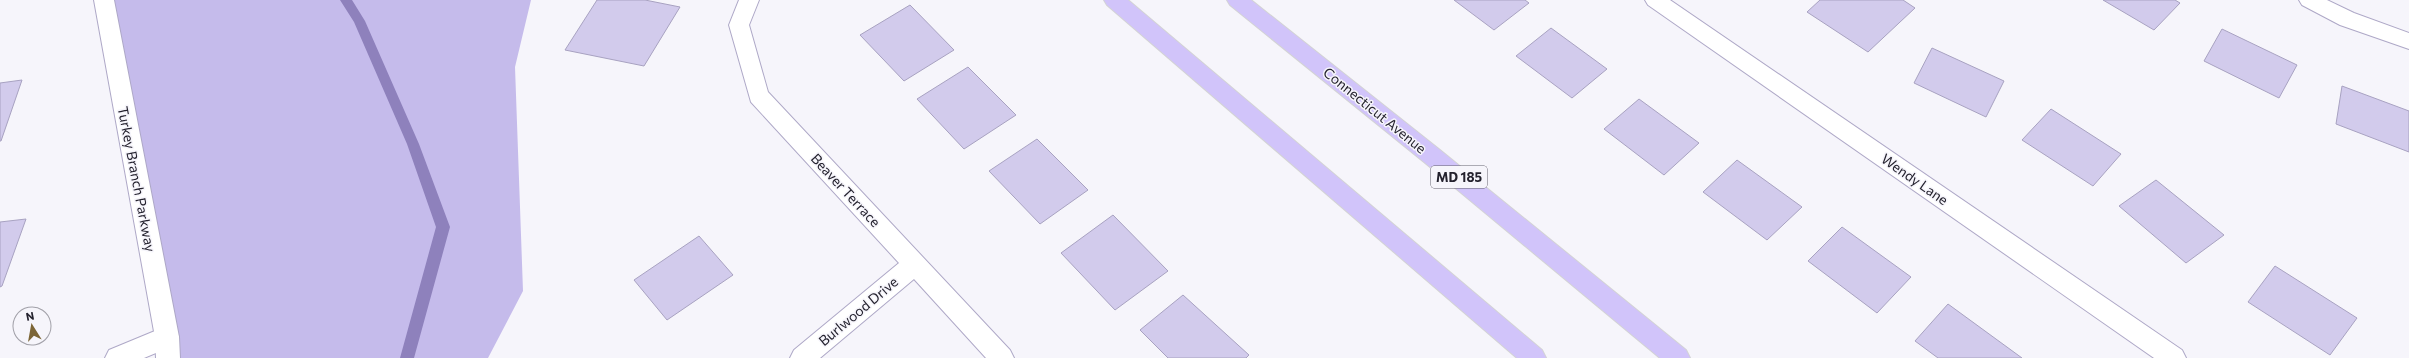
<svg xmlns="http://www.w3.org/2000/svg" width="2409" height="358" viewBox="0 0 2409 358" font-family="Commissioner,sans-serif">
  <style>
    .green { fill: #c5bbeb }
    .lines { fill: none; stroke-linecap: round; stroke-linejoin: round }
    .stream { fill: #8e81bc; fill-rule: evenodd }
    .building { fill: #d2cbec; stroke: #a8a2c1 }
    .service-casing { stroke: #aea8c7; stroke-width: 2 }
    .minor-casing { stroke: #aea8c7; stroke-width: 2 }
    .primary-casing { stroke: #d3d3d5; stroke-width: 2 }
    .service { fill: #fff; fill-rule: evenodd }
    .minor { fill: #fff; fill-rule: evenodd }
    .primary { fill: #d1c4fa; fill-rule: evenodd }
    .labels { text-anchor: middle; dominant-baseline: central; stroke-width: 3; stroke-linejoin: round; paint-order: stroke }
    .shield { fill: #f6f5fb; stroke: #63616c; stroke-width: 1 }
    .shield-label { font-size: 13px; font-weight: bold; fill: #24222e }
    .street-label { font-size: 14px; fill: #24222e; stroke: #f6f5fb }
  </style>
  <rect width="100%" height="100%" fill="#f6f5fb"/>
  <!-- green -->
  <polygon class="green" points="104,0 531,0 515,67 523,291 488,358 168,358"/>
  <g class="lines">
    <!-- stream -->
    <polygon class="stream" points="340,0 352,0 365,21 419,144 450,227 414,358 400,358 436,227 407,144 354,22"/>
  </g>
  <!-- building -->
  <g class="building">
    <polygon points="597,0 645,0 680,7 644,66 565,50"/>
    <polygon points="1454,0 1525,0 1529,3 1494,30"/>
    <polygon points="1820,0 1903,0 1915,8 1868,52 1807,12"/>
    <polygon points="2103,0 2175,0 2180,3 2154,30"/>
    <polygon points="910,5 954,50 904,81 860,35"/>
    <polygon points="1551,28 1607,69 1572,98 1516,56"/>
    <polygon points="2222,29 2297,65 2279,98 2204,61"/>
    <polygon points="1932,48 2004,81 1986,117 1914,83"/>
    <polygon points="968,67 1016,115 964,149 917,99"/>
    <polygon points="22,80 1,141 0,141 0,83"/>
    <polygon points="2342,86 2409,111 2409,152 2336,124"/>
    <polygon points="1639,99 1699,143 1664,175 1604,129"/>
    <polygon points="2051,109 2121,154 2093,186 2022,140"/>
    <polygon points="1037,139 1088,190 1040,224 989,171"/>
    <polygon points="1737,160 1802,207 1767,240 1703,192"/>
    <polygon points="2156,180 2224,235 2186,263 2119,206"/>
    <polygon points="1113,215 1168,271 1115,310 1061,253"/>
    <polygon points="26,219 2,286 0,287 0,222"/>
    <polygon points="1842,227 1911,277 1877,313 1808,261"/>
    <polygon points="699,236 733,275 667,320 634,280"/>
    <polygon points="2275,266 2357,318 2330,355 2248,302"/>
    <polygon points="1183,295 1249,355 1246,358 1168,358 1140,330"/>
    <polygon points="1948,304 2022,358 1938,358 1915,341"/>
  </g>
  <g class="lines">
    <defs>
      <polygon id="service" points="167,326 175,329 179,337 175,345 144,358 105,358 109,350"/>
      <g id="minor">
        <polygon points="94,0 114,0 179,337 180,358 156,358 155,337"/>
        <polygon points="739,0 759,0 749,25 768,92 1010,350 1014,358 986,358 914,279 820,358 790,358 794,350 899,263 751,102 729,25"/>
        <polygon points="1645,0 1670,0 2182,350 2186,358 2154,358 1648,5"/>
        <polygon points="2299,0 2327,0 2354,13 2409,33 2409,49 2340,25 2302,5"/>
      </g>
      <g id="primary">
        <polygon points="1104,0 1128,0 1542,350 1546,358 1517,358 1107,5"/>
        <polygon points="1227,0 1251,0 1440,150 1686,350 1690,358 1660,358 1424,162 1230,5"/>
      </g>
    </defs>
    <!-- service casing -->
    <use href="#service" class="service-casing"/>
    <!-- minor casing -->
    <use href="#minor" class="minor-casing"/>
    <!-- primary casing -->
    <use href="#primary" class="primary-casing"/>
    <!-- service -->
    <use href="#service" class="service"/>
    <!-- minor -->
    <use href="#minor" class="minor"/>
    <!-- primary -->
    <use href="#primary" class="primary"/>
  </g>
  <g class="labels">
    <!-- shield labels -->
    <rect class="shield" x="1431" y="166" width="56" height="22" rx="3"/>
    <g class="shield-label">
      <text x="1459" y="177">MD 185</text>
    </g>
    <!-- street labels -->
    <g class="street-label">
      <text transform="translate(1375 110) rotate(39)">Connecticut Avenue</text>
      <text transform="translate(137 179) rotate(79)">Turkey Branch Parkway</text>
      <text transform="translate(1915 179) rotate(35)">Wendy Lane</text>
      <text transform="translate(846 190) rotate(47)">Beaver Terrace</text>
      <text transform="translate(858 311) rotate(-40)">Burlwood Drive</text>
    </g>
  </g>
  <!-- north arrow -->
  <g transform="translate(32 326) rotate(349)"><circle r="19" fill="#f6f5fb" stroke="#a2a1a9"/>
  <path d="M0-3L7 15L0 10L-7 15Z" fill="#7c6536"/>
  <text y="-6" font-size="11" font-weight="bold" text-anchor="middle" fill="#24222e">N</text>
  </g>
</svg>
